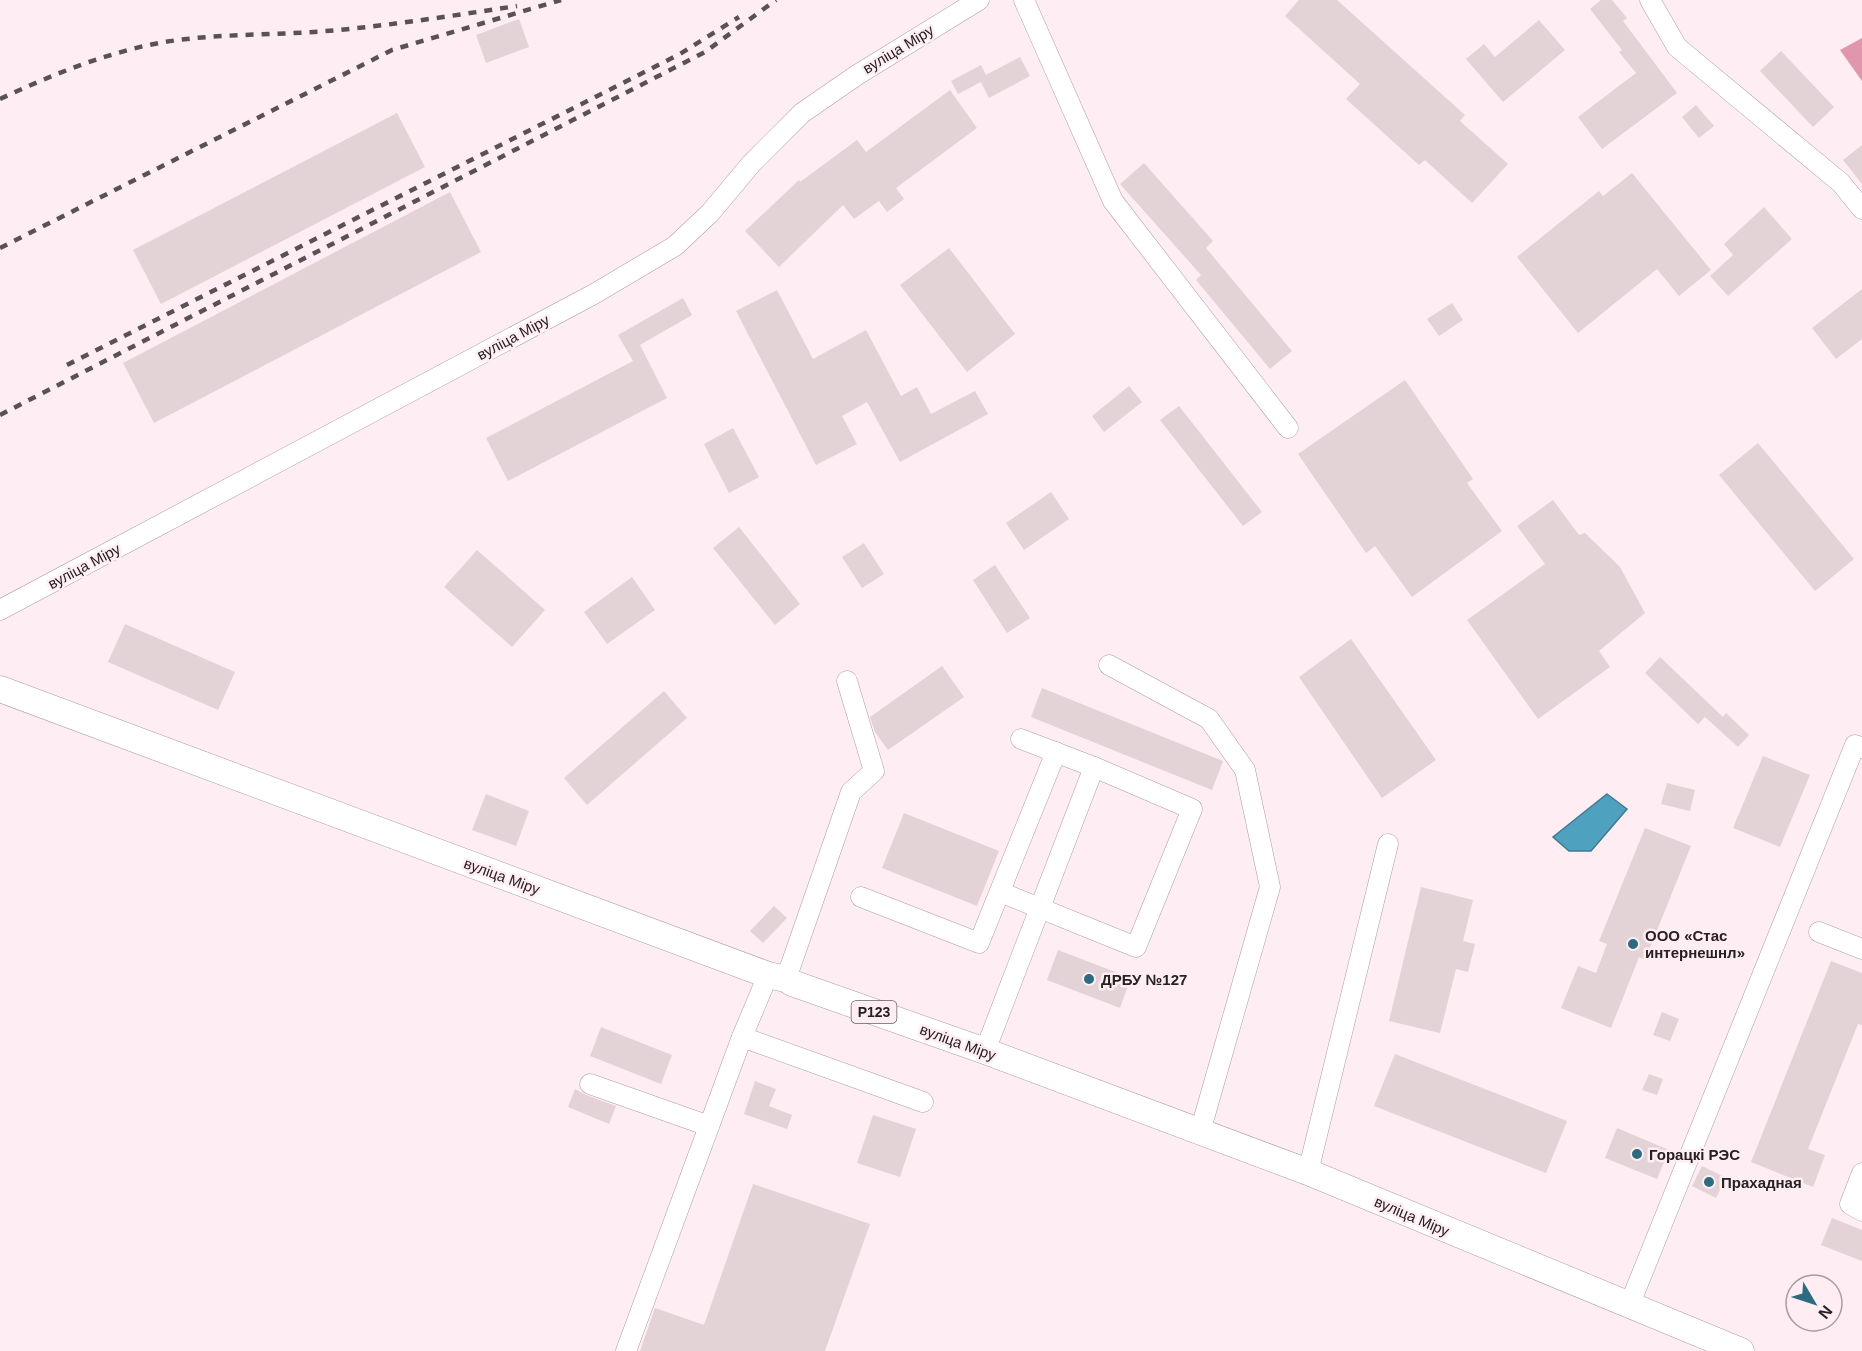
<svg xmlns="http://www.w3.org/2000/svg" width="1862" height="1351" viewBox="0 0 1862 1351" font-family="Helvetica,sans-serif">
  <style>
    .forest { fill: #e097ae }
    .water { fill: #4ea1bf; stroke: #427b90; stroke-width: 1.5 }
    .building { fill: #e3d3d7 }
    .lines { fill: none; stroke-linecap: round; stroke-linejoin: round }
    .minor-casing { stroke: #ad9ea2; stroke-width: 21 }
    .major-casing { stroke: #ad9ea2; stroke-width: 27 }
    .minor { stroke: #fff; stroke-width: 20 }
    .major { stroke: #fff; stroke-width: 26 }
    .rail { stroke: #5a5153; stroke-width: 4.5; stroke-dasharray: 8 8; stroke-linecap: butt }
    .poi-dot { fill: #2d6b81; stroke: #feedf2; stroke-width: 2 }
    .labels { text-anchor: middle; dominant-baseline: central; stroke-width: 5; stroke-linejoin: round; paint-order: stroke }
    .shield { fill: #feedf2; stroke: #685e60; stroke-width: 1.5 }
    .shield-label { font-size: 14px; font-weight: bold; fill: #272122 }
    .street-label { font-size: 15px; fill: #272122; stroke: #feedf2 }
    .poi-label { font-size: 15px; font-weight: bold; fill: #272122; stroke: #feedf2; text-anchor: start }
  </style>
  <rect width="100%" height="100%" fill="#feedf2"/>
  <!-- forest -->
  <polygon class="forest" points="1862,38 1862,81 1840,50"/>
  <!-- water -->
  <polygon class="water" points="1607,794 1627,809 1591,851 1569,851 1553,837"/>
  <!-- building -->
  <g class="building">
    <polygon points="1299,0 1337,0 1465,115 1460,121 1508,164 1472,203 1425,160 1419,165 1346,99 1360,84 1285,16"/>
    <polygon points="1601,0 1612,0 1627,18 1623,21 1677,93 1602,149 1578,117 1636,73 1619,52 1622,50 1590,9"/>
    <polygon points="519,19 529,47 486,63 476,35"/>
    <polygon points="1539,20 1565,50 1503,102 1466,59 1484,44 1495,57"/>
    <polygon points="1781,51 1834,107 1813,127 1760,71"/>
    <polygon points="1020,57 1030,76 989,98 981,82 958,94 951,81 981,65 986,75"/>
    <polygon points="950,90 977,128 896,188 904,199 887,212 879,201 854,219 843,205 779,267 745,231 799,180 800,182 857,140 866,152"/>
    <polygon points="1696,105 1714,126 1699,138 1682,117"/>
    <polygon points="397,113 425,167 161,304 133,250"/>
    <polygon points="1862,145 1862,184 1843,160"/>
    <polygon points="1144,163 1213,241 1206,248 1292,351 1270,369 1196,280 1201,275 1120,184"/>
    <polygon points="1632,173 1711,270 1679,296 1657,269 1578,333 1517,257 1599,191 1603,196"/>
    <polygon points="450,192 481,252 154,423 123,363"/>
    <polygon points="1764,207 1792,239 1728,296 1710,276 1733,255 1724,244"/>
    <polygon points="949,248 1015,334 967,372 900,285"/>
    <polygon points="1862,289 1862,339 1836,359 1812,328"/>
    <polygon points="777,290 813,359 866,330 901,396 917,387 931,414 975,391 988,414 900,462 867,402 842,416 857,444 816,465 736,311"/>
    <polygon points="683,298 692,315 640,345 667,398 508,481 486,438 633,361 618,335"/>
    <polygon points="1452,303 1463,320 1439,336 1427,319"/>
    <polygon points="1405,380 1473,479 1467,483 1502,531 1412,597 1375,546 1366,553 1298,454"/>
    <polygon points="1129,386 1142,402 1104,432 1092,416"/>
    <polygon points="1179,406 1262,512 1243,526 1160,420"/>
    <polygon points="733,428 759,477 729,493 704,444"/>
    <polygon points="1758,443 1854,559 1815,591 1719,475"/>
    <polygon points="1051,492 1069,519 1024,550 1006,523"/>
    <polygon points="1553,500 1579,535 1585,533 1620,567 1645,613 1599,651 1610,667 1538,719 1467,620 1545,564 1517,526"/>
    <polygon points="739,527 800,604 775,625 713,548"/>
    <polygon points="864,543 884,574 862,588 842,557"/>
    <polygon points="477,550 545,610 512,647 444,587"/>
    <polygon points="995,565 1030,618 1007,633 973,580"/>
    <polygon points="632,577 655,610 607,644 584,612"/>
    <polygon points="125,624 235,672 218,710 108,662"/>
    <polygon points="1351,639 1436,760 1382,798 1299,677"/>
    <polygon points="1660,657 1723,717 1726,713 1749,735 1738,747 1705,717 1698,724 1645,673"/>
    <polygon points="942,666 964,697 888,750 875,732 870,717"/>
    <polygon points="1042,688 1223,761 1212,790 1031,717"/>
    <polygon points="664,691 687,718 587,805 564,778"/>
    <polygon points="1763,756 1810,775 1780,847 1733,828"/>
    <polygon points="1667,783 1695,790 1690,811 1661,804"/>
    <polygon points="486,794 529,811 516,846 472,830"/>
    <polygon points="904,813 999,851 977,906 882,868"/>
    <polygon points="1645,828 1691,846 1645,960 1639,957 1611,1028 1561,1008 1578,966 1596,973 1607,944 1599,941"/>
    <polygon points="1421,887 1473,900 1463,941 1475,944 1468,972 1456,969 1440,1033 1389,1021"/>
    <polygon points="774,906 787,918 763,943 750,931"/>
    <polygon points="1058,950 1131,978 1120,1008 1047,980"/>
    <polygon points="1831,961 1862,973 1862,1025 1858,1024 1808,1149 1825,1155 1813,1187 1751,1162"/>
    <polygon points="1662,1012 1679,1019 1670,1041 1653,1035"/>
    <polygon points="601,1027 672,1055 661,1084 590,1056"/>
    <polygon points="1395,1054 1567,1121 1546,1173 1374,1106"/>
    <polygon points="1649,1074 1663,1079 1657,1095 1642,1090"/>
    <polygon points="755,1081 776,1089 769,1106 792,1115 787,1129 744,1114"/>
    <polygon points="575,1089 586,1095 616,1106 609,1124 568,1107"/>
    <polygon points="873,1115 916,1129 900,1177 857,1163"/>
    <polygon points="1617,1128 1669,1150 1657,1179 1605,1158"/>
    <polygon points="1702,1166 1726,1178 1716,1198 1692,1186"/>
    <polygon points="753,1184 870,1224 825,1351 640,1351 655,1308 704,1325"/>
    <polygon points="1832,1218 1862,1230 1862,1261 1821,1245"/>
  </g>
  <g class="lines">
    <defs>
      <g id="minor">
        <polyline points="1024,0 1113,201 1288,428"/>
        <polyline points="1650,0 1677,47 1841,183 1862,209"/>
        <polyline points="0,610 594,294 675,246 710,213 751,164 802,113 857,75 979,0"/>
        <polyline points="1109,665 1209,719 1245,770 1270,887 1200,1132"/>
        <polyline points="1000,892 1136,947 1192,809 1094,767 1021,739"/>
        <polyline points="861,897 979,943 1056,752"/>
        <polyline points="1819,932 1862,949"/>
        <polyline points="786,979 851,792 874,771 847,681"/>
        <polyline points="742,1037 923,1102"/>
        <polyline points="985,1051 1094,767"/>
        <polyline points="590,1084 709,1126"/>
        <polyline points="1308,1172 1388,844"/>
        <polyline points="1862,1173 1850,1204 1862,1211"/>
        <polyline points="1629,1306 1855,745 1862,748"/>
        <polyline points="626,1351 742,1037 768,975"/>
      </g>
      <polyline id="major" points="0,689 768,975 786,979 792,983 985,1051 1308,1172 1741,1351"/>
    </defs>
    <!-- minor casing -->
    <use href="#minor" class="minor-casing"/>
    <!-- major casing -->
    <use href="#major" class="major-casing"/>
    <!-- minor -->
    <use href="#minor" class="minor"/>
    <!-- major -->
    <use href="#major" class="major"/>
    <!-- rail -->
    <g class="rail">
      <path d="M0 99C43 79 86 61 132 49 192 33 253 36 314 32 382 27 450 16 517 6"/>
      <polyline points="0,248 392,50 561,0"/>
      <polyline points="67,365 680,54 739,17"/>
      <polyline points="0,415 705,52 776,0"/>
    </g>
  </g>
  <!-- markers -->
  <g class="poi-dot">
    <circle cx="1633" cy="944" r="6"/>
    <circle cx="1089" cy="979" r="6"/>
    <circle cx="1637" cy="1154" r="6"/>
    <circle cx="1709" cy="1182" r="6"/>
  </g>
  <g class="labels">
    <!-- shield labels -->
    <rect class="shield" x="851.5" y="1001" width="45" height="22" rx="4.5"/>
    <g class="shield-label">
      <text x="874" y="1012">Р123</text>
    </g>
    <!-- street labels -->
    <g class="street-label">
      <text transform="translate(898 49) rotate(-31)">вуліца Міру</text>
      <text transform="translate(513 337) rotate(-28)">вуліца Міру</text>
      <text transform="translate(84 566) rotate(-28)">вуліца Міру</text>
      <text transform="translate(502 876) rotate(20)">вуліца Міру</text>
      <text transform="translate(958 1042) rotate(20)">вуліца Міру</text>
      <text transform="translate(1412 1216) rotate(23)">вуліца Міру</text>
    </g>
    <!-- poi labels -->
    <g class="poi-label">
      <text x="1645" y="935">ООО «Стас<tspan x="1645" dy="17">интернешнл»</tspan></text>
      <text x="1101" y="979">ДРБУ №127</text>
      <text x="1649" y="1154">Горацкі РЭС</text>
      <text x="1721" y="1182">Прахадная</text>
    </g>
  </g>
  <!-- north arrow -->
  <g transform="translate(1814 1303) rotate(129)"><circle r="28" fill="#feedf2" stroke="#a89b9f" stroke-width="1.5"/>
  <path d="M0-4.5L10 22L0 15L-10 22Z" fill="#2d6b81"/>
  <text y="-9" font-size="16" font-weight="bold" text-anchor="middle" fill="#272122">N</text>
  </g>
</svg>
